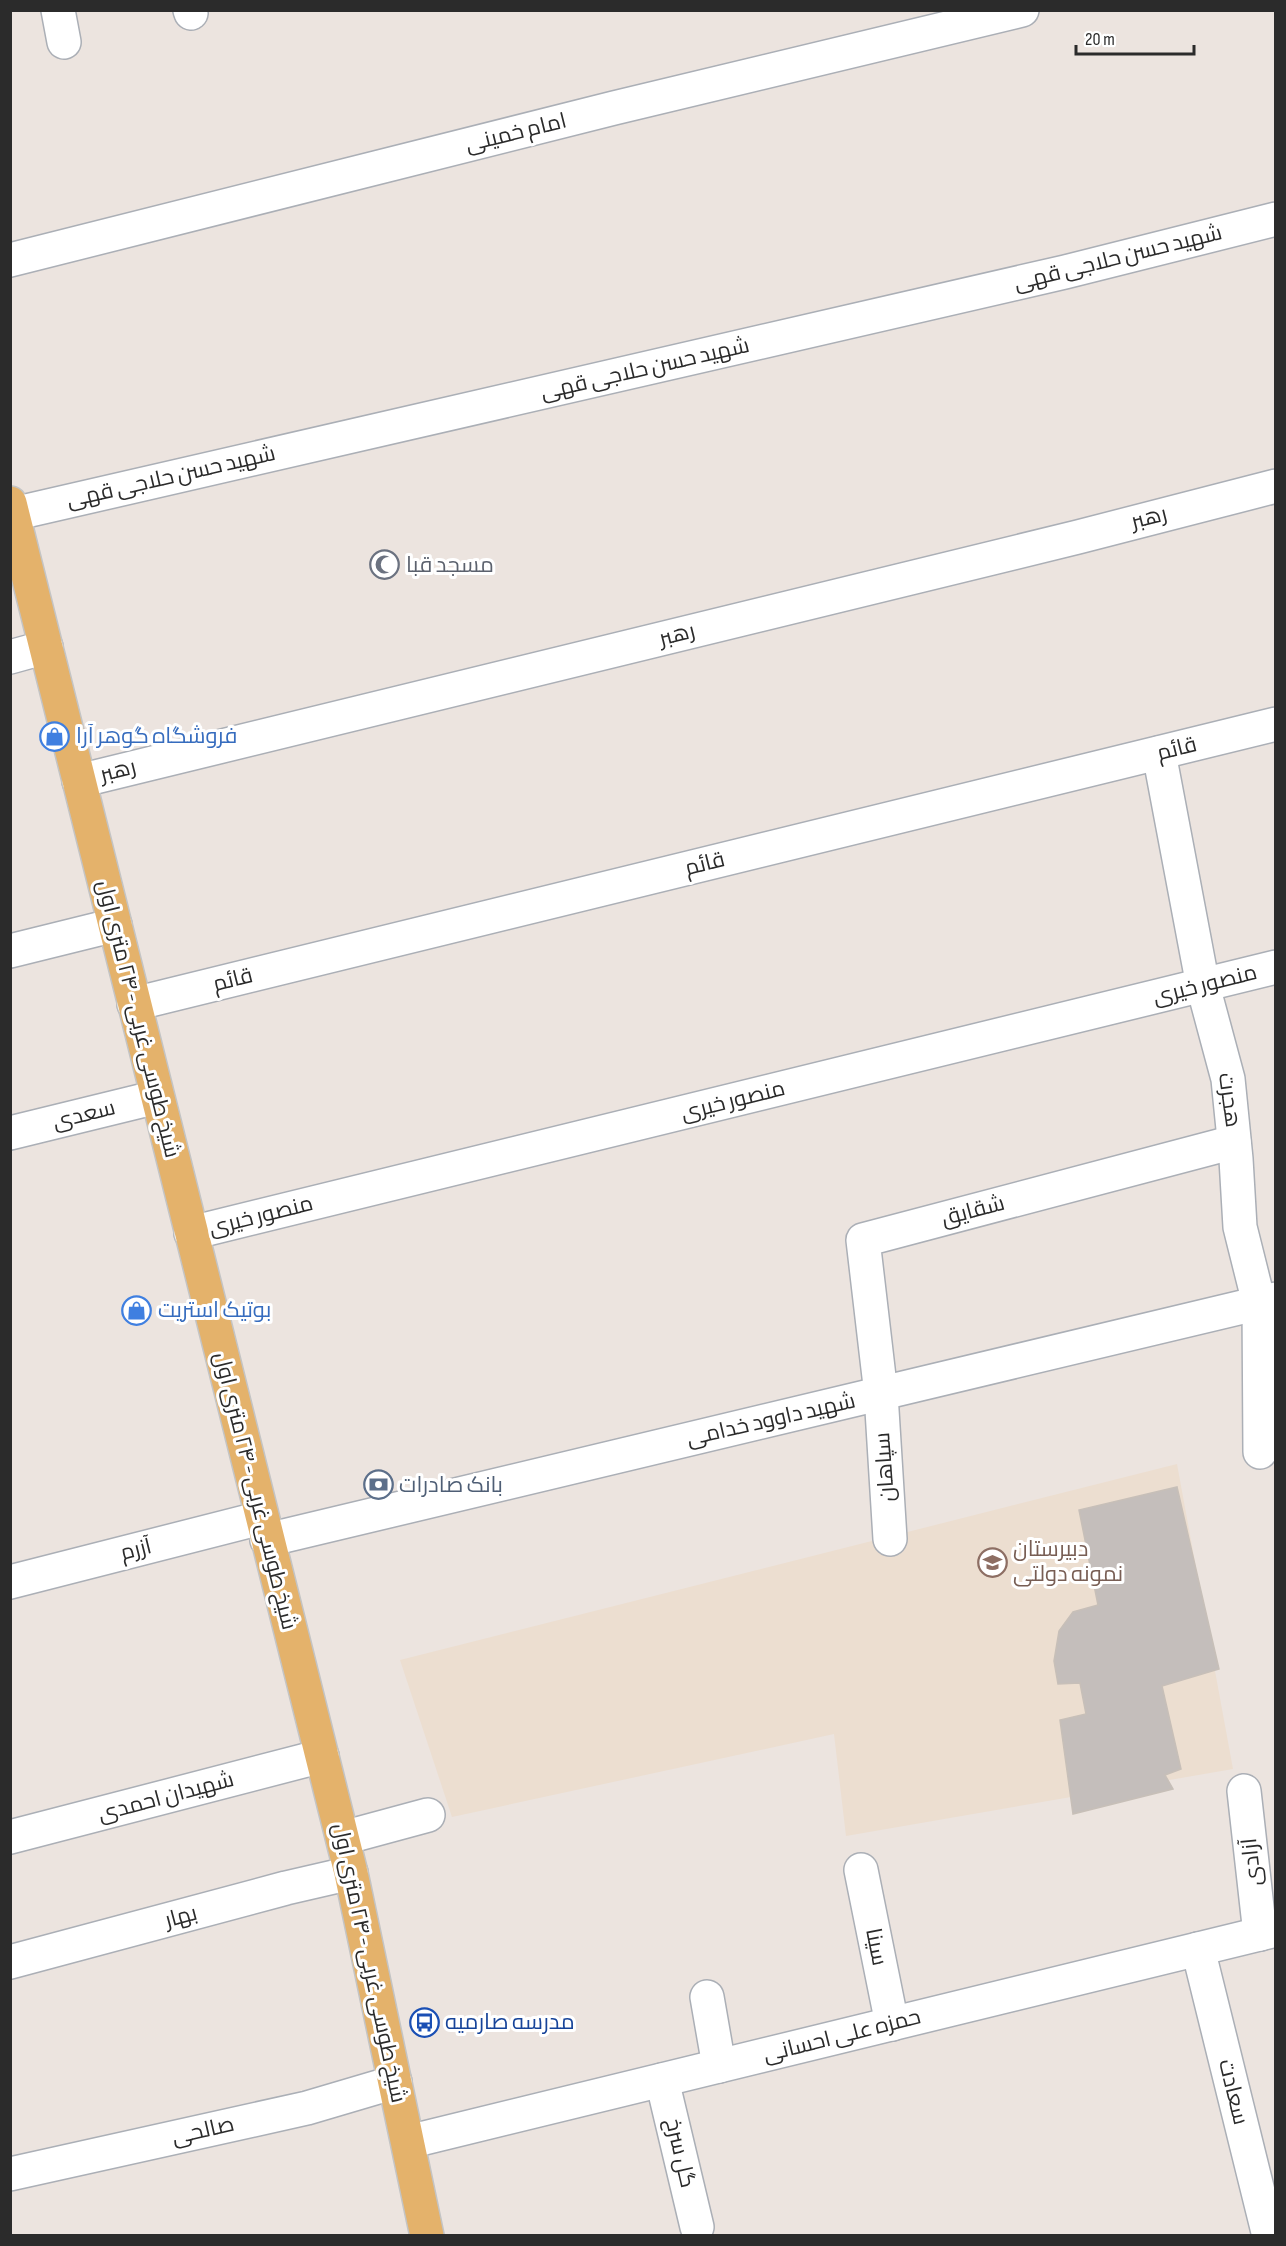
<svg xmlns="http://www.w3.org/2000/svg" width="1286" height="2246" viewBox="0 0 1286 2246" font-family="'Sofia Sans Condensed',Cairo,sans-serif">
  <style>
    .education { fill: #ecded0 }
    .building { fill: #c4bebb; stroke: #c7bfb8; stroke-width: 1.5 }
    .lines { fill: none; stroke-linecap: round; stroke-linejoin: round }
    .minor-casing { stroke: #abafb6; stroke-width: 36 }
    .major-casing { stroke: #c4c4c4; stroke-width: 36 }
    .minor { stroke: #fff; stroke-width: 33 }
    .major { stroke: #e4b26b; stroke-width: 33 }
    .labels { text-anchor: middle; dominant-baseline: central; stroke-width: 6; stroke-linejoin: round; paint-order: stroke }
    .street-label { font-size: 22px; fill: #2b2b2b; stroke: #fff }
    .worship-label { font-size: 22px; fill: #5b616d; stroke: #fff; text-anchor: start }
    .shop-label { font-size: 22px; fill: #366cbe; stroke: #fff; text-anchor: start }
    .service-label { font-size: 22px; fill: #4e5e75; stroke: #fff; text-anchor: start }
    .education-label { font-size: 22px; fill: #785e54; stroke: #fff; text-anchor: start }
    .transit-label { font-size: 22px; fill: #164399; stroke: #fff; text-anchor: start }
  </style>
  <rect width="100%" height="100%" fill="#ece4df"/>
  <!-- education -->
  <polygon class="education" points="1177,1464 1233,1769 846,1836 834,1734 452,1817 400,1660"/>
  <!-- building -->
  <polygon class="building" points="1177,1487 1219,1669 1162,1686 1181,1769 1165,1775 1173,1789 1073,1814 1060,1720 1086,1714 1080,1683 1058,1684 1054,1661 1059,1631 1073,1612 1098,1605 1079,1510"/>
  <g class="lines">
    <defs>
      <g id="minor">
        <polyline points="58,10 64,42"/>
        <polyline points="190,10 191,13"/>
        <polyline points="10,260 614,108 1022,10"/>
        <polyline points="13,514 1065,272 1276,219"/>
        <polyline points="10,657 46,647"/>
        <polyline points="1159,753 1203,986 1228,1079 1236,1159 1240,1227 1259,1303 1260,1452"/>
        <polyline points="79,781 1078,537 1276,486"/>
        <polyline points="10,951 115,925"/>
        <polyline points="134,1004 1276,724"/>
        <polyline points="10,1133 157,1097"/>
        <polyline points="191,1233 1276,967"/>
        <polyline points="890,1539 881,1394 863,1240 1234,1142"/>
        <polyline points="267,1540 1276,1299"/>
        <polyline points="10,1582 261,1518"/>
        <polyline points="1244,1791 1260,1934"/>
        <polyline points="10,1837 322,1756"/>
        <polyline points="343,1838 428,1815"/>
        <polyline points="861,1870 892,2024"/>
        <polyline points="1198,1949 1269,2236"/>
        <polyline points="10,1962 286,1888 351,1873"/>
        <polyline points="707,1997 719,2066"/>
        <polyline points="662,2080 697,2227"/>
        <polyline points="408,2142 1276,1930"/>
        <polyline points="10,2174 307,2108 395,2082"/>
      </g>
      <polyline id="major" points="10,503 351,1873 427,2236"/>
    </defs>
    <!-- minor casing -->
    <use href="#minor" class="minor-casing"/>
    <!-- major casing -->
    <use href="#major" class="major-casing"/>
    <!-- minor -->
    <use href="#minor" class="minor"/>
    <!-- major -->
    <use href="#major" class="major"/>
  </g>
  <!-- icons -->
  <defs>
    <symbol id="mosque-ring" viewBox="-11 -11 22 22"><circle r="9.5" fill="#fff" stroke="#6b7280" stroke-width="1.5"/><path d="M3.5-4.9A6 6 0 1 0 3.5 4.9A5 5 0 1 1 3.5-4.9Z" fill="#6b7280"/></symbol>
    <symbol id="shop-ring" viewBox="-11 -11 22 22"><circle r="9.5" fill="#fff" stroke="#3f7fe0" stroke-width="1.5"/><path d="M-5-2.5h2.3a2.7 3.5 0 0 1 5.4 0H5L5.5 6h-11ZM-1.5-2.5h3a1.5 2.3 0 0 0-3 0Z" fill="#3f7fe0"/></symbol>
    <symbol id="bank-ring" viewBox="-11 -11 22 22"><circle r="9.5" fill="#fff" stroke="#5c6f8a" stroke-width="1.5"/><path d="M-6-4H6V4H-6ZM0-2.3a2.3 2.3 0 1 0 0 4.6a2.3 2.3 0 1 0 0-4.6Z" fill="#5c6f8a"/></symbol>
    <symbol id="school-ring" viewBox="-11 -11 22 22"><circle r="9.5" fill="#fff" stroke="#8d6e63" stroke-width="1.5"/><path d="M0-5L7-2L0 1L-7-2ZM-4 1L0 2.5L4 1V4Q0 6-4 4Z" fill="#8d6e63"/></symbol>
    <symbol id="bus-ring" viewBox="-11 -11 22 22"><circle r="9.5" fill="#fff" stroke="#1a4fb4" stroke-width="1.5"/><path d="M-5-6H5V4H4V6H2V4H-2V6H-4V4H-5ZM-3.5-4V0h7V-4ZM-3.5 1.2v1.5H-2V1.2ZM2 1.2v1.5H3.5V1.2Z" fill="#1a4fb4"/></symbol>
  </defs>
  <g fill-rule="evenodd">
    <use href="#mosque-ring" x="368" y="548" width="33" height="33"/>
    <use href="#shop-ring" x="38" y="720" width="33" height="33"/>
    <use href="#shop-ring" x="120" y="1294" width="33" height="33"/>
    <use href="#bank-ring" x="362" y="1468" width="33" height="33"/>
    <use href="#school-ring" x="976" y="1546" width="33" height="33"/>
    <use href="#bus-ring" x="408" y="2006" width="33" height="33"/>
  </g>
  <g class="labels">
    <!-- street labels -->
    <g class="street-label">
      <text transform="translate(516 133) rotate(-14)">امام خمینی</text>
      <text transform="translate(1118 258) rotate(-14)">شهید حسن حلاجی قهی</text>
      <text transform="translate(645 369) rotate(-13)">شهید حسن حلاجی قهی</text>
      <text transform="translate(171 477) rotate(-13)">شهید حسن حلاجی قهی</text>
      <text transform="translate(1149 518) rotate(-14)">رهبر</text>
      <text transform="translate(677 635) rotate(-14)">رهبر</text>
      <text transform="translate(1177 749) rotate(-14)">قائم</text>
      <text transform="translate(118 771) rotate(-14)">رهبر</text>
      <text transform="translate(705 864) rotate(-14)">قائم</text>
      <text transform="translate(233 980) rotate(-14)">قائم</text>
      <text transform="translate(1205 985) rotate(-14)">منصور خیری</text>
      <text transform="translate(138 1019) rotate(76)">شیخ طوسی غربی - ۲۴ متری اول</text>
      <text transform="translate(1229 1100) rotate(82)">هجرت</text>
      <text transform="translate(733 1101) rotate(-14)">منصور خیری</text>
      <text transform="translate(84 1115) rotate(-14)">سعدی</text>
      <text transform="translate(973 1211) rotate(-15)">شقایق</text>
      <text transform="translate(261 1216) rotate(-14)">منصور خیری</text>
      <text transform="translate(771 1420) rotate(-13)">شهید داوود خدامی</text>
      <text transform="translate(885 1467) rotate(-94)">سپاهان</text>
      <text transform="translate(255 1491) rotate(76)">شیخ طوسی غربی - ۲۴ متری اول</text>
      <text transform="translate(136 1550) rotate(-14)">آزرم</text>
      <text transform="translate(166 1797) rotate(-15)">شهیدان احمدی</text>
      <text transform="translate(1252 1862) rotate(-96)">آزادی</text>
      <text transform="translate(181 1917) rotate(-15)">بهار</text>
      <text transform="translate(876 1947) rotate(79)">سینا</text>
      <text transform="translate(369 1963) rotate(78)">شیخ طوسی غربی - ۲۴ متری اول</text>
      <text transform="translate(842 2036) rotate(-14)">حمزه علی احسانی</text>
      <text transform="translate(1233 2092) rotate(76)">سعادت</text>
      <text transform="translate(203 2131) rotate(-13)">صالحی</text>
      <text transform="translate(680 2153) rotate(77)">گل سرخ</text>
    </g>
    <!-- worship labels -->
    <g class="worship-label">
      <text x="406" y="565">مسجد قبا</text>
    </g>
    <!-- shop labels -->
    <g class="shop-label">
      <text x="76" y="736">فروشگاه گوهر آرا</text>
      <text x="158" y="1310">بوتیک استریت</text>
    </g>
    <!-- service labels -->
    <g class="service-label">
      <text x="399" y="1485">بانک صادرات</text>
    </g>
    <!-- education labels -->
    <g class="education-label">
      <text x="1013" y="1549">دبیرستان<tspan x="1013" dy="25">نمونه دولتی</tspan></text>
    </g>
    <!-- transit labels -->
    <g class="transit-label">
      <text x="445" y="2022">مدرسه صارمیه</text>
    </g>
  </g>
  <!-- border -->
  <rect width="1286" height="2246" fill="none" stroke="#2b2b2b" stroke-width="24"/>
  <!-- scale -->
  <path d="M1076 45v9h118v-9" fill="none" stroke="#2b2b2b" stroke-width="3"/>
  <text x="1085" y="45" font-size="18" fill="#2b2b2b" stroke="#ffffff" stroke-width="4.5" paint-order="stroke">20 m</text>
</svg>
